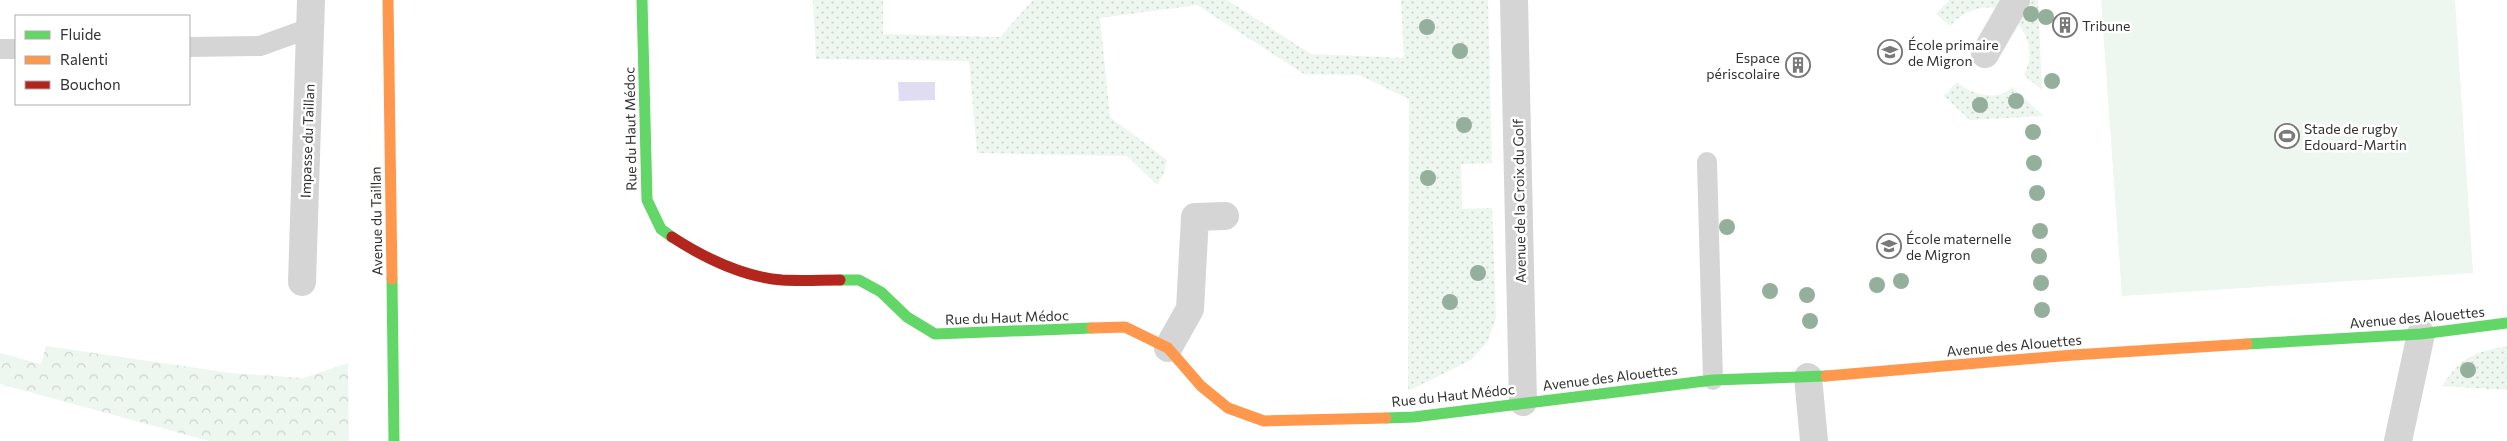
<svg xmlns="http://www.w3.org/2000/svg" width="2507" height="441" viewBox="0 0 2507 441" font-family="Commissioner,sans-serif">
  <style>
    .grass { fill: url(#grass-dots) }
    .forest { fill: url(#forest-crowns) }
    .garden { fill: #eef6f0 }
    .water { fill: #e0dcf2 }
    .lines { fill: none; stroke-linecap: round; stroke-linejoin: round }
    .lane { stroke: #d5d5d5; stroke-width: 20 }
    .street { stroke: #d5d5d5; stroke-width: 28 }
    .fast { stroke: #63d668; stroke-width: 11 }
    .slow { stroke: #ff974d; stroke-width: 11 }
    .jam { stroke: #b3261e; stroke-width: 11 }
    .tree { fill: #95af9d }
    .labels { text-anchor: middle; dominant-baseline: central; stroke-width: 5; stroke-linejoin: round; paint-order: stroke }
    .poi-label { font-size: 14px; fill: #313131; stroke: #fff; text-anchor: start }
    .street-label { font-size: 14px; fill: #313131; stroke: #fff }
  </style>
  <defs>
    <pattern id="grass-dots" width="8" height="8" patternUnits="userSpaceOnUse" patternTransform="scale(1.25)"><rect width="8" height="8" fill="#eef6f0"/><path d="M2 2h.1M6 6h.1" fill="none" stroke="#cdd3ce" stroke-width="1.8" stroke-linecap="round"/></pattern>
    <pattern id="forest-crowns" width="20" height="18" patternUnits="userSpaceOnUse" patternTransform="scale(1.25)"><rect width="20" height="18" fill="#eef6f0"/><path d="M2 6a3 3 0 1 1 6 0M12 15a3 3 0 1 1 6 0" fill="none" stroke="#cdd3ce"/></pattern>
  </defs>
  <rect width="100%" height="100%" fill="#fff"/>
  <!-- grass -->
  <g class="grass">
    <polygon points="813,0 883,0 883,34 1000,37 1033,0 1227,0 1311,54 1404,58 1401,0 1488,0 1492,163 1461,164 1462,209 1492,208 1496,317 1488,341 1471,360 1408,391 1409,99 1359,75 1304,74 1197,5 1100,18 1110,117 1167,160 1164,173 1157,185 1127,156 977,153 969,61 816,59"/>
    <path d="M1949 0H2004L1999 9C1980 4 1963 12 1950 26L1936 14Z"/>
    <path d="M2026 0H2038L2042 90 2024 75C2034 56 2030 35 2014 20Z"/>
    <path d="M1957 82C1970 94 1997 103 2012 87L2044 116 1970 120 1944 96Z"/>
    <path d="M2507 346V390L2442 386C2462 356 2473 353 2507 346Z"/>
  </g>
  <!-- forest -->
  <polygon class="forest" points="46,346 231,373 303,378 348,363 349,441 209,441 0,384 0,353 41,364"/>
  <!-- garden -->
  <polygon class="garden" points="2101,0 2455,0 2473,273 2122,296"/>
  <!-- water -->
  <polygon class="water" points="898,82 935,82 935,100 899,101"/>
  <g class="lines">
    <!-- lane -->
    <g class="lane">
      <polyline points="189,47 260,46 310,28"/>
      <polyline points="0,49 16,49"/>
      <polyline points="1707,162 1713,380"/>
    </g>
    <!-- street -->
    <g class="street">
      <polyline points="1514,0 1523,402"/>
      <polyline points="1985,54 2016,0"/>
      <polyline points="302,282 311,0"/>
      <polyline points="1168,348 1190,309 1195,217 1225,216"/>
      <polyline points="1808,377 1814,441"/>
      <polyline points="2398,441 2421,334"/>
    </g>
    <!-- fast -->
    <g class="fast">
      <polyline points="642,0 647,200 661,229 672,237"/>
      <polyline points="392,279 394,441"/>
      <polyline points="840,280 859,280 881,292 907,317 935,334 1092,328"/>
      <polyline points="2247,344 2421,334 2507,323"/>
      <polyline points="1386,418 1414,417 1713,380 1826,376"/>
    </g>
    <!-- slow -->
    <g class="slow">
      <polyline points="388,0 392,279"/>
      <polyline points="1092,328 1125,327 1168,348 1201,386 1228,408 1264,421 1386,418"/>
      <polyline points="1826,376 2073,355 2247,344"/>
    </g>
    <!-- jam -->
    <path class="jam" d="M672 237C703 257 744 277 782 280 801 281 821 280 840 280"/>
  </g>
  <!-- trees -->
  <g class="tree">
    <circle cx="2031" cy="14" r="8"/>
    <circle cx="2046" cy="17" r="8"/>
    <circle cx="1427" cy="27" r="8"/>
    <circle cx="1460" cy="51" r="8"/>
    <circle cx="2052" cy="81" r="8"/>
    <circle cx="2016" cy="101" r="8"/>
    <circle cx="1980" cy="105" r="8"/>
    <circle cx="1464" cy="125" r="8"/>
    <circle cx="2033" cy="132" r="8"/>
    <circle cx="2034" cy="163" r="8"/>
    <circle cx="1428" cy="178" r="8"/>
    <circle cx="2037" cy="193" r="8"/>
    <circle cx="1727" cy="227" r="8"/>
    <circle cx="2040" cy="231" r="8"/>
    <circle cx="2039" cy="256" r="8"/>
    <circle cx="1478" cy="273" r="8"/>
    <circle cx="1901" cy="281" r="8"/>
    <circle cx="2041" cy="283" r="8"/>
    <circle cx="1877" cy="285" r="8"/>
    <circle cx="1770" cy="291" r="8"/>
    <circle cx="1807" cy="295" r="8"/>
    <circle cx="1450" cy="302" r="8"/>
    <circle cx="2042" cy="310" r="8"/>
    <circle cx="1810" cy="321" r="8"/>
    <circle cx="2468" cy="370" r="8"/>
  </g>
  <!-- icons -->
  <defs>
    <symbol id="building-ring" viewBox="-11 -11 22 22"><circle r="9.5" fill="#fff" stroke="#797979" stroke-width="1.5"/><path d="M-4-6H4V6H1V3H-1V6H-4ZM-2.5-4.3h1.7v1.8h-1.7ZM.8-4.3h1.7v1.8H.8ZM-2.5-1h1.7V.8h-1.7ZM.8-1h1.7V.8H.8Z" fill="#797979"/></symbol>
    <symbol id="school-ring" viewBox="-11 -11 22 22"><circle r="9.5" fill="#fff" stroke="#797979" stroke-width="1.5"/><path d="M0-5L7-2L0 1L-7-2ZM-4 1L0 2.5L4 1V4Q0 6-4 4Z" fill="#797979"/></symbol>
    <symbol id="stadium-ring" viewBox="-11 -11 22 22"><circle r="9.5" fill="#fff" stroke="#797979" stroke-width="1.5"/><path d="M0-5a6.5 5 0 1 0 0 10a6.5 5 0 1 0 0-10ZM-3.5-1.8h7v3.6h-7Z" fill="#797979"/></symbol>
  </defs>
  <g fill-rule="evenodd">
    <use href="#building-ring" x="2051" y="11" width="28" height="28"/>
    <use href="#school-ring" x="1876" y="38" width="28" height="28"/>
    <use href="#building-ring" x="1784" y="51" width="28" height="28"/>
    <use href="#stadium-ring" x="2273" y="122" width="28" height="28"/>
    <use href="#school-ring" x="1875" y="232" width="28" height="28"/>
  </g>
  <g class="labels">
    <!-- poi labels -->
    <g class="poi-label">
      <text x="2082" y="25">Tribune</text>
      <text x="1908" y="44">École primaire<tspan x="1908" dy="16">de Migron</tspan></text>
      <text x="1780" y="57" text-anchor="end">Espace<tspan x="1780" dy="16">périscolaire</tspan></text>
      <text x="2304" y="128">Stade de rugby<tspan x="2304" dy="16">Edouard-Martin</tspan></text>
      <text x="1906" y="238">École maternelle<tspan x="1906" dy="16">de Migron</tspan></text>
    </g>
    <!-- street labels -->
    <g class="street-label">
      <text transform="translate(630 129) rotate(-91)">Rue du Haut Médoc</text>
      <text transform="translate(307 141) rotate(-88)">Impasse du Taillan</text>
      <text transform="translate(1519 201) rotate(-91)">Avenue de la Croix du Golf</text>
      <text transform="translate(376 221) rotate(-91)">Avenue du Taillan</text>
      <text transform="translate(1007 317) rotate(-2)">Rue du Haut Médoc</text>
      <text transform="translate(2417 317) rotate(-5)">Avenue des Alouettes</text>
      <text transform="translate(2014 345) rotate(-5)">Avenue des Alouettes</text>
      <text transform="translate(1610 377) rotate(-7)">Avenue des Alouettes</text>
      <text transform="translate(1453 395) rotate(-6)">Rue du Haut Médoc</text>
    </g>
  </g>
  <!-- legend -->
  <rect x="15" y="15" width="175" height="90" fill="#ffffff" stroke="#adadad"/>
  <rect x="25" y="31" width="25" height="8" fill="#63d668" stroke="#adadad"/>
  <text x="60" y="40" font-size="15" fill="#313131">Fluide</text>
  <rect x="25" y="56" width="25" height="8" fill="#ff974d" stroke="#adadad"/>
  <text x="60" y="65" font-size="15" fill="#313131">Ralenti</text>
  <rect x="25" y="81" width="25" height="8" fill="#b3261e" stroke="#adadad"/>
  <text x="60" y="90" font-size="15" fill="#313131">Bouchon</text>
</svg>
